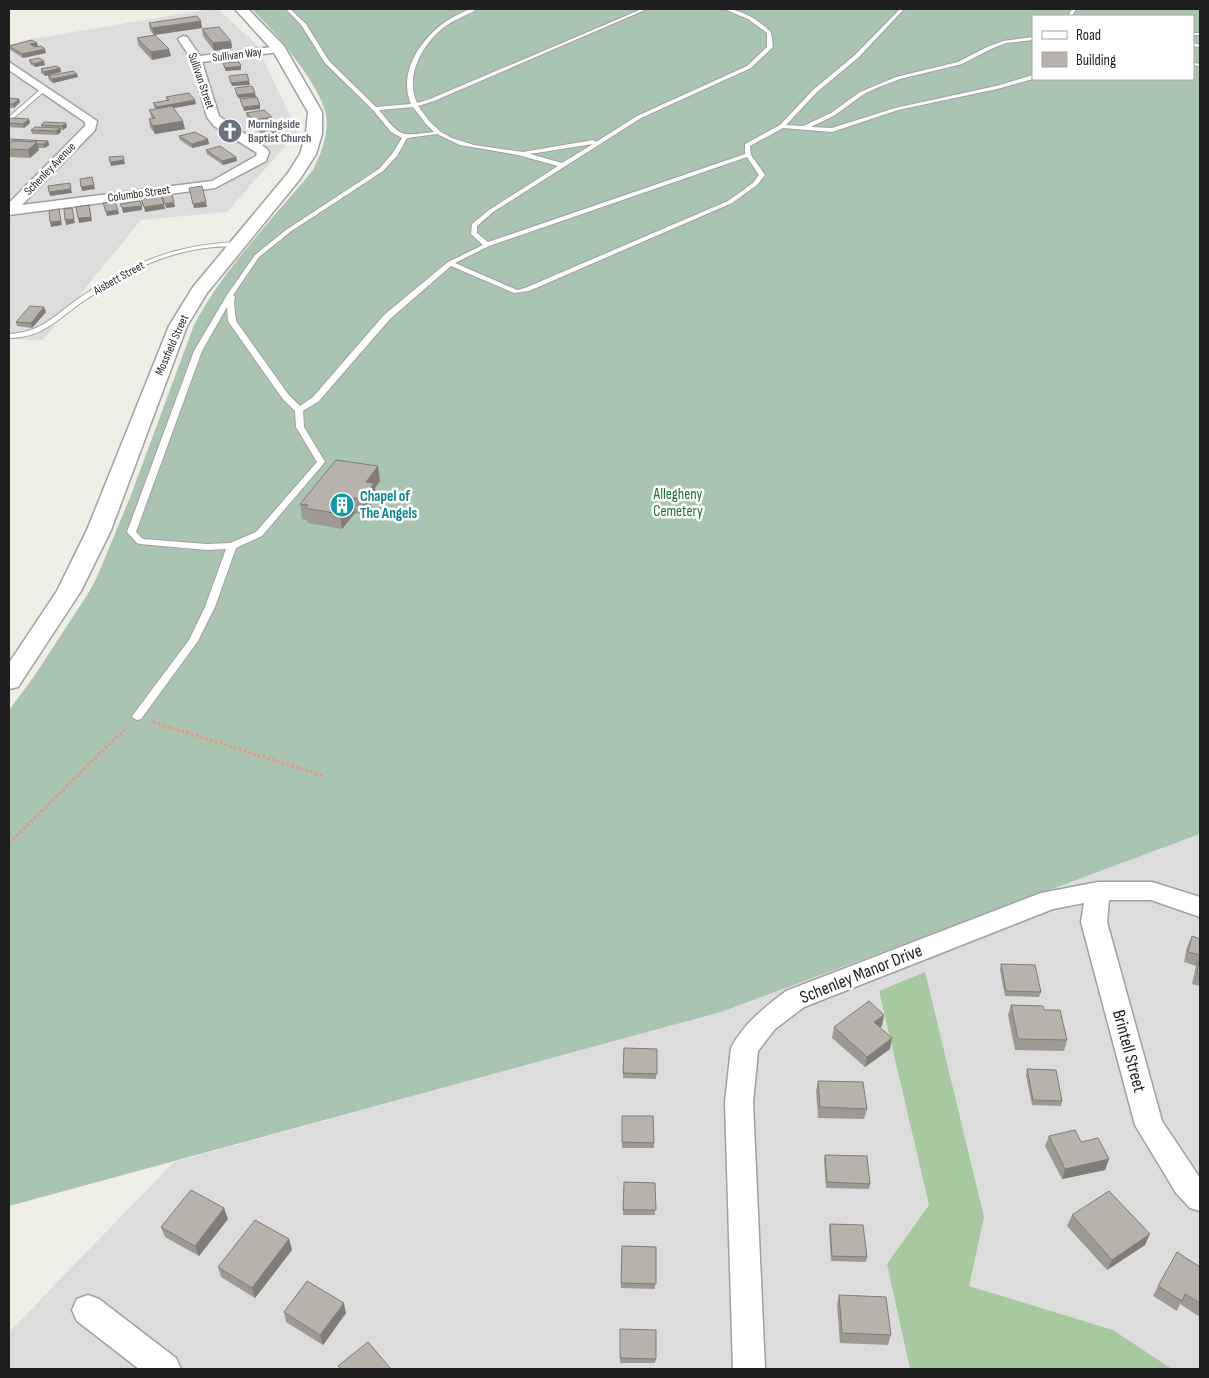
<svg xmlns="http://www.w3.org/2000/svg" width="1209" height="1378" viewBox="0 0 1209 1378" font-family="'Sofia Sans Condensed',sans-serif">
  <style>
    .residential { fill: #dddcdc }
    .forest { fill: #a6c99f }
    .cemetery { fill: #a9c5b1; fill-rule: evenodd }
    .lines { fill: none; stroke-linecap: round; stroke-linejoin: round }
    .service-casing { stroke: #a0a0a0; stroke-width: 2 }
    .minor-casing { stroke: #a0a0a0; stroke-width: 3 }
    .tertiary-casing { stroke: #a0a0a0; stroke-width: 3 }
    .path { stroke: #ea967b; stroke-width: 3; stroke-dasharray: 2.5 2.5; stroke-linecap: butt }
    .service { fill: #fff; fill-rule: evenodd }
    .minor { fill: #fff; fill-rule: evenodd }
    .tertiary { fill: #fff; fill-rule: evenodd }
    .wall { fill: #9d9a94 }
    .shaded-wall { fill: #807d78 }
    .building { fill: #b7b3ac; stroke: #807d78 }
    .labels { text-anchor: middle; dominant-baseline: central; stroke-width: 5; stroke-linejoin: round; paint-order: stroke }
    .far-street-label { font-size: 12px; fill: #1f1f1f; stroke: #fff }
    .far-worship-label { font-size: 12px; font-weight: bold; fill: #5b616d; stroke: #fff; text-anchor: start }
    .park-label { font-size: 15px; fill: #18712c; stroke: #fff }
    .culture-label { font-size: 15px; font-weight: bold; fill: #0d838f; stroke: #fff; text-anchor: start }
    .near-street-label { font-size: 18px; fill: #1f1f1f; stroke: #fff }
  </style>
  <rect width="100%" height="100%" fill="#eeede6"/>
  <!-- residential -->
  <g class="residential">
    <polygon points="211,9 218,9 256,44 298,132 227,212 141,220 43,340 9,339 9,45 26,40"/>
    <polygon points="1200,834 1200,1369 1172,1369 1113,1330 968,1286 984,1217 879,991 929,1205 887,1264 910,1369 9,1369 9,1332 174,1162 721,1012"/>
  </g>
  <!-- forest -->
  <polygon class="forest" points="925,972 984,1217 969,1286 1113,1330 1172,1369 910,1369 887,1264 929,1205 879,991"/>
  <!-- cemetery -->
  <path class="cemetery" d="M251 9H1200V834L721 1012 9 1206V710L33 678 89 592 97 577 131 495 194 325C224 268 272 220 313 170 321 153 329 135 326 115 322 87 272 27 251 9ZM1033 16H1193V79H1033Z"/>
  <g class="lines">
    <defs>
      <g id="service">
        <path d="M286 9H290L306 24 329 61 376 107 411 104C396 70 426 31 455 16 463 13 469 8 477 9 468 15 456 19 447 25 424 41 404 75 417 103L430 99 642 9H647L434 101 418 106 430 122 441 132 452 138 474 145 523 152 593 140 596 142 637 116 747 66 767 47V33L748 19 724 9C742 9 758 20 771 32L773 47 751 68 641 118 493 212 477 226V233L488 242 745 154V144L780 125 813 90 855 55 900 9H904L859 57 817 92 786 125 803 126 831 113 860 92 896 77 958 62 987 47 1003 41 1033 37V40L1006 43 991 49 962 64 900 79 879 87 864 94 835 115 811 127 832 128 895 108 996 86 1033 75V79L997 89 898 110 832 132 783 128 750 146 751 155 765 175 757 185 732 203 529 291 514 293 451 266 390 319 319 401 303 411 304 427 325 462 262 536 236 548 215 607 198 641 141 719 137 720 132 717 133 715 189 640 205 607 226 549 207 550 140 544 137 543 127 532 194 351 227 295 255 255 286 230 379 169 392 154 402 138 391 132 373 110 325 63 302 26ZM413 107 426 124 434 132C399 136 402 138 379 110ZM437 134 460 145 518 155 558 166 489 210 472 224 471 234 483 245 448 262 384 315 313 397 300 406 288 394 236 321 234 303 235 297 233 295 259 257 290 232 383 171 397 156 407 138ZM593 144 562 163 530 154ZM747 157 759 175 753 183 728 201 525 288 517 290 455 263 489 246ZM227 307 228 321 282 398 295 411 296 427 317 462 256 532 230 543 207 544 143 539 136 532 202 351Z"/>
        <polygon points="1072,9 1076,9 1072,16 1068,16"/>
        <rect x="1193" y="33" width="7" height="2"/>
        <polygon points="1193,43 1200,45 1200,47 1193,46"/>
        <polygon points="1193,63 1200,64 1200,66 1193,65"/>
        <polygon points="42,88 47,89 9,122 9,117"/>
        <path d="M239 242 242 244 241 245C233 247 224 246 215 247 189 249 165 256 141 267 122 277 103 288 85 300 58 318 44 338 9 338V334C45 332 57 312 85 294 137 261 177 244 239 242Z"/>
      </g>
      <g id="minor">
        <polygon points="183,36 187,37 200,56 279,46 284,49 279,52 202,62 219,116 267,149 269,152 266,161 215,188 9,215 9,203 85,126 85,122 9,70 9,62 97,121 95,130 22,205 212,181 256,156 257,153 214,126 207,117 190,57 178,39"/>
        <path d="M1098 882H1152L1200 897V917L1151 900H1109L1107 922 1162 1121 1200 1178V1211L1190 1208 1176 1193 1135 1125 1081 922 1084 903 1053 909 804 1007 775 1029 758 1051 753 1102 765 1369H733L725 1102 731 1048C744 1023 764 1008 786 991L1041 893Z"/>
        <polygon points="88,1295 99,1299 176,1358 181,1369 139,1369 77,1321 72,1310 77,1299"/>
      </g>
      <polygon id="tertiary" points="235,9 248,9 284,46 322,112 322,134 316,154 300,179 207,293 187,326 111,530 81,591 18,687 9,689 9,663 57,591 87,530 169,326 193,287 288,173 300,154 306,134 308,112 273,51"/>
    </defs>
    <!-- service casing -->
    <use href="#service" class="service-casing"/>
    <!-- minor casing -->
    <use href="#minor" class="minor-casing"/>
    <!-- tertiary casing -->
    <use href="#tertiary" class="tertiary-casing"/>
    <!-- path -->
    <g class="path">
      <polyline points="153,722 324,776"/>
      <polyline points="9,843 127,727"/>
    </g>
    <!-- service -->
    <use href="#service" class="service"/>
    <!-- minor -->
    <use href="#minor" class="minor"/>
    <!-- tertiary -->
    <use href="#tertiary" class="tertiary"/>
  </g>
  <!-- wall -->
  <g class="wall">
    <polygon points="149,23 202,28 154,35 150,30"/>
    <polygon points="202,29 231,41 232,48 214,51 203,36"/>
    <polygon points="137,38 171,56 152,60 138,45"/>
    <polygon points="37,43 38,46 46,53 23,58 9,49 9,45"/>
    <polygon points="29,60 45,65 35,67 30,64"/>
    <polygon points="60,68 61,72 45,76 41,73 41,69"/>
    <polygon points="48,76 78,77 53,83 49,80"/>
    <polygon points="166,97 196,104 173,108 185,129 155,134 150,127 149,119 152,119 149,110 156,109 154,107 153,103 167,101"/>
    <polygon points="9,98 20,102 14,108 9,108"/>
    <polygon points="246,113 272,117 273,121 254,124 247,117"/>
    <polygon points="9,120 30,123 24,128 9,127"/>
    <polygon points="66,123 67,127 63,130 60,130 61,132 57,135 32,134 31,130 42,127 41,125"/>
    <polygon points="257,127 284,134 268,138 258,131"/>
    <polygon points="179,136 209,144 192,148 180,140"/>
    <polygon points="9,139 48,141 49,145 45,148 38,148 39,150 30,158 9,157"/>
    <polygon points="206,150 236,157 237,161 223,165 207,154"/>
    <polygon points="46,312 32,328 17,326 16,322"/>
    <polygon points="380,481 375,488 376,498 363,514 355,513 342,529 308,523 307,520 302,519 300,504"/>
    <polygon points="1192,936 1200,939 1200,986 1192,984 1196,966 1184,962 1187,947"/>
    <polygon points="1001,964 1041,992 1039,997 1005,996 1000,970"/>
    <polygon points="1011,1005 1044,1010 1067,1040 1064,1051 1015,1050 1008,1015"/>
    <polygon points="882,1026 880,1027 890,1049 865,1067 832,1038 834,1027"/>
    <polygon points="624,1048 657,1049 656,1079 623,1078"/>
    <polygon points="1027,1069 1062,1101 1061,1106 1032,1105 1026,1075"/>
    <polygon points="818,1081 867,1109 864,1119 818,1118 816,1091"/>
    <polygon points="622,1116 653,1116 654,1148 622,1148"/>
    <polygon points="1049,1136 1081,1142 1109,1159 1105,1170 1062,1179 1045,1146"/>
    <polygon points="825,1155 870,1184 869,1189 826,1188 824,1160"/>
    <polygon points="624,1182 655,1183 655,1215 623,1215"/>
    <polygon points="1072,1215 1145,1245 1107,1270 1067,1226"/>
    <polygon points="228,1219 199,1256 165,1237 161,1227"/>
    <polygon points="830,1224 867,1257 866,1262 831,1261 829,1229"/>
    <polygon points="289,1239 292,1250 255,1298 221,1277 218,1267"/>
    <polygon points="622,1246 656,1247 655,1289 621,1288"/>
    <polygon points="1200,1267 1200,1317 1180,1304 1177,1311 1153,1296 1158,1286"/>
    <polygon points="839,1295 891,1335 888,1345 840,1343 837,1305"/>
    <polygon points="284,1312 346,1313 323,1345 286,1322"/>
    <polygon points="620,1329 656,1359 655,1363 620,1363"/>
  </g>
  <!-- shaded-wall -->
  <g class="shaded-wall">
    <polygon points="201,21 202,28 154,35 152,28"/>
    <polygon points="231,41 232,48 214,51 213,43"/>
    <polygon points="37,43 38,46 31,48 30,44"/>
    <polygon points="45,49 46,53 23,58 22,54"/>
    <polygon points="169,49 171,56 152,60 151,52"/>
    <polygon points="44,61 45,65 35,67 34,64"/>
    <polygon points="241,66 241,70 225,71 225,68"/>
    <polygon points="60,68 61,72 45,76 44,72"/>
    <polygon points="77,74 78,77 53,83 52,79"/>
    <polygon points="249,81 250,85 232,86 231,83"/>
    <polygon points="255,93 256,97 238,98 237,95"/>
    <polygon points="19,99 20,102 14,108 13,104"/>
    <polygon points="195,100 196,104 158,111 157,107"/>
    <polygon points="260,105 260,109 244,111 243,107"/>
    <polygon points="272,117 273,121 254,124 254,120"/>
    <polygon points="29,119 30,123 24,128 23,124"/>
    <polygon points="183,121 185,129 155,134 153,126"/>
    <polygon points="66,123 67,127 63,130 62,126"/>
    <polygon points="60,128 61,132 57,135 56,131"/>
    <polygon points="283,130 284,134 268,138 268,134"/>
    <polygon points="208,139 209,144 192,148 192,144"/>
    <polygon points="48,141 49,145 45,148 44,144"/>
    <polygon points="37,142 39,150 30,158 28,150"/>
    <polygon points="236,157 237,161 223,165 222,161"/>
    <polygon points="124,160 125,164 111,166 110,162"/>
    <polygon points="94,185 95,189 82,191 81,187"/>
    <polygon points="71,189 72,193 50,196 49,192"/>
    <polygon points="174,202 175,207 166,208 165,204"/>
    <polygon points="206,202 207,207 194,208 193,204"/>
    <polygon points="164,204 165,209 145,212 144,207"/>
    <polygon points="142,206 142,210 123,213 122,208"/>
    <polygon points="72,208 75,223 66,225 65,220"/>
    <polygon points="59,209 62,225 51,227 50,222"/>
    <polygon points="90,210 92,221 79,223 78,218"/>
    <polygon points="118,210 119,214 107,216 106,212"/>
    <polygon points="44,307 46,312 32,328 31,323"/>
    <polygon points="378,466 380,481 375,488 376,498 363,514 362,499 366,482"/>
    <polygon points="353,498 355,513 342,529 340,514"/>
    <polygon points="884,1015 882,1026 872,1033 874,1022"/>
    <polygon points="892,1038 890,1049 865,1067 867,1057"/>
    <polygon points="1109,1159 1105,1170 1062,1179 1065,1169"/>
    <polygon points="224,1208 228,1219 199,1256 195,1246"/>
    <polygon points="1150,1234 1145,1245 1107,1270 1112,1260"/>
    <polygon points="289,1239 292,1250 255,1298 252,1288"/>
    <polygon points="344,1303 346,1313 323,1345 320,1335"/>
  </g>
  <!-- building -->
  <g class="building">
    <polygon points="197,16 201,21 152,28 149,23"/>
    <polygon points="219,27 231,41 213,43 202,29"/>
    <polygon points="155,35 169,49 151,52 137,38"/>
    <polygon points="32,40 37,43 30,44 35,47 41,46 45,49 22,54 9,46"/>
    <polygon points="39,58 44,61 34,64 29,60"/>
    <polygon points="239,62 241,66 225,68 223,63"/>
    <polygon points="56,66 60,68 44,72 41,69"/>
    <polygon points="73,71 77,74 52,79 48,76"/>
    <polygon points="247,74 249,81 231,83 229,76"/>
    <polygon points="252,86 255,93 237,95 235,88"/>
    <polygon points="189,93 195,100 157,107 153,103 169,100 166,97"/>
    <polygon points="257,97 260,105 243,107 240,99"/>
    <polygon points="9,98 19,99 13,104 9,104"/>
    <polygon points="172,106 183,121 153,126 149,119 155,118 149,110"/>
    <polygon points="264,110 272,117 254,120 246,113"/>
    <polygon points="11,118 29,119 23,124 9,123 9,120"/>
    <polygon points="44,122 66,123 62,126 41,125"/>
    <polygon points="272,123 283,130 268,134 257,127"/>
    <polygon points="35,127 60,128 56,131 31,130"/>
    <polygon points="195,132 208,139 192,144 179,136"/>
    <polygon points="9,139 48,141 44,144 37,144 37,142 13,141 11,143 9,143"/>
    <polygon points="13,141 37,142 28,150 9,149 9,143 10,143"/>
    <polygon points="220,146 236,157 222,161 206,150"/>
    <polygon points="123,156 124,160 110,162 109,157"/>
    <polygon points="92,177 94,185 81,187 80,179"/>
    <polygon points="70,183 71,189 49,192 48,186"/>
    <polygon points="202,186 206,202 193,204 189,188"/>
    <polygon points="172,195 174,202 165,204 162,196"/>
    <polygon points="161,196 164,204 144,207 141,199"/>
    <polygon points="140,201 142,206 122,208 120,204"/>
    <polygon points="115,202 118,210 106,212 103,203"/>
    <polygon points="89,205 91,217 78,218 76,207"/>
    <polygon points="72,208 74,219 65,220 64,209"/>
    <polygon points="59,209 61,221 50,222 49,211"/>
    <polygon points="30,306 44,307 31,323 16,322"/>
    <polygon points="336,460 378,466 366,482 374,483 362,499 353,498 340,514 305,508 308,505 300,504"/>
    <polygon points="1192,936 1200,939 1200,974 1197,973 1200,955 1188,952"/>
    <polygon points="1001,964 1035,965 1041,992 1006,991"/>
    <polygon points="869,1001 884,1015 874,1022 892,1038 867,1057 834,1027"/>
    <polygon points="1011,1005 1043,1006 1044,1010 1060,1010 1067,1040 1018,1039"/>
    <polygon points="624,1048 657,1049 657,1074 623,1073"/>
    <polygon points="1027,1069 1056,1070 1062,1101 1033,1100"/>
    <polygon points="818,1081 863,1082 867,1109 820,1107"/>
    <polygon points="622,1116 653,1116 654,1143 622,1142"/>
    <polygon points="1075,1130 1081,1142 1098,1138 1109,1159 1065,1169 1049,1136"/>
    <polygon points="825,1155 867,1156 870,1184 827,1182"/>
    <polygon points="624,1182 655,1183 656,1210 623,1210"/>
    <polygon points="191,1190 224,1208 195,1246 161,1227"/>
    <polygon points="1109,1191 1150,1234 1112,1260 1072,1215"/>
    <polygon points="255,1220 289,1239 252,1288 218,1267"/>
    <polygon points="830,1224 863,1225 867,1257 832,1256"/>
    <polygon points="622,1246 656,1247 656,1284 621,1283"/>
    <polygon points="1177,1252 1200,1267 1200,1303 1185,1294 1182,1301 1158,1286"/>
    <polygon points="307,1281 344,1303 320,1335 284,1312"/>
    <polygon points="839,1295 886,1297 891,1335 842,1333"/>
    <polygon points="620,1329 656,1330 656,1359 620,1358"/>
    <polygon points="368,1342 391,1369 341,1369 338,1366"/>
  </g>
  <!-- icons -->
  <defs>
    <symbol id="church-disc" viewBox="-11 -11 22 22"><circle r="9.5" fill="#6b7280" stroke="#fff"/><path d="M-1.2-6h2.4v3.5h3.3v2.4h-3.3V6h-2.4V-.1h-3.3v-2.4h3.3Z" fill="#fff"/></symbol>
    <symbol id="building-disc" viewBox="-11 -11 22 22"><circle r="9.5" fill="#0f9aa8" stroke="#fff"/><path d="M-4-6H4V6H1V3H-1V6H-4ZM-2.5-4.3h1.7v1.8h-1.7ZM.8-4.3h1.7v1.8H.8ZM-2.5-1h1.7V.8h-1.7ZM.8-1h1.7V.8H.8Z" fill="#fff"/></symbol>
  </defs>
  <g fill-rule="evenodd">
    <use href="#church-disc" x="216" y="117" width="28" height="28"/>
    <use href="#building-disc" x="328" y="491" width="28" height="28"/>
  </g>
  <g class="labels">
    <!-- far-street labels -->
    <g class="far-street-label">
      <text transform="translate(237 55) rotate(-7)">Sullivan Way</text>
      <text transform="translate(201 81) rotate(71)">Sullivan Street</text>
      <text transform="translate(50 169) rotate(-46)">Schenley Avenue</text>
      <text transform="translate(139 194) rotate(-8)">Columbo Street</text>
      <text transform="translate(119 278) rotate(-29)">Aisbett Street</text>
      <text transform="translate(172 345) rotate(-66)">Mossfield Street</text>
    </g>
    <!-- far-worship labels -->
    <g class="far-worship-label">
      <text x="248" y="124">Morningside<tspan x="248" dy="14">Baptist Church</tspan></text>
    </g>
    <!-- park labels -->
    <g class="park-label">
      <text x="678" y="494">Allegheny<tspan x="678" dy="17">Cemetery</tspan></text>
    </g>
    <!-- culture labels -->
    <g class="culture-label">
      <text x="360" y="496">Chapel of<tspan x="360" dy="17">The Angels</tspan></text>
    </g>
    <!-- near-street labels -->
    <g class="near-street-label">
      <text transform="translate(861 974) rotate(-22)">Schenley Manor Drive</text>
      <text transform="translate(1129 1051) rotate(75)">Brintell Street</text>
    </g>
  </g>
  <!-- border -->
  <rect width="1209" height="1378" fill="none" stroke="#1f1f1f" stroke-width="20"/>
  <!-- legend -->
  <rect x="1032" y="15" width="162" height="65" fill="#ffffff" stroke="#a5a5a5"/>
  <rect x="1042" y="31" width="25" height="8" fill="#ffffff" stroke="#a5a5a5"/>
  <text x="1076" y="40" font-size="15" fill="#1f1f1f">Road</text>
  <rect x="1042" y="52" width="25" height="15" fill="#b7b3ac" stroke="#a5a5a5"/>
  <text x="1076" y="65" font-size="15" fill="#1f1f1f">Building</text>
</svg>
